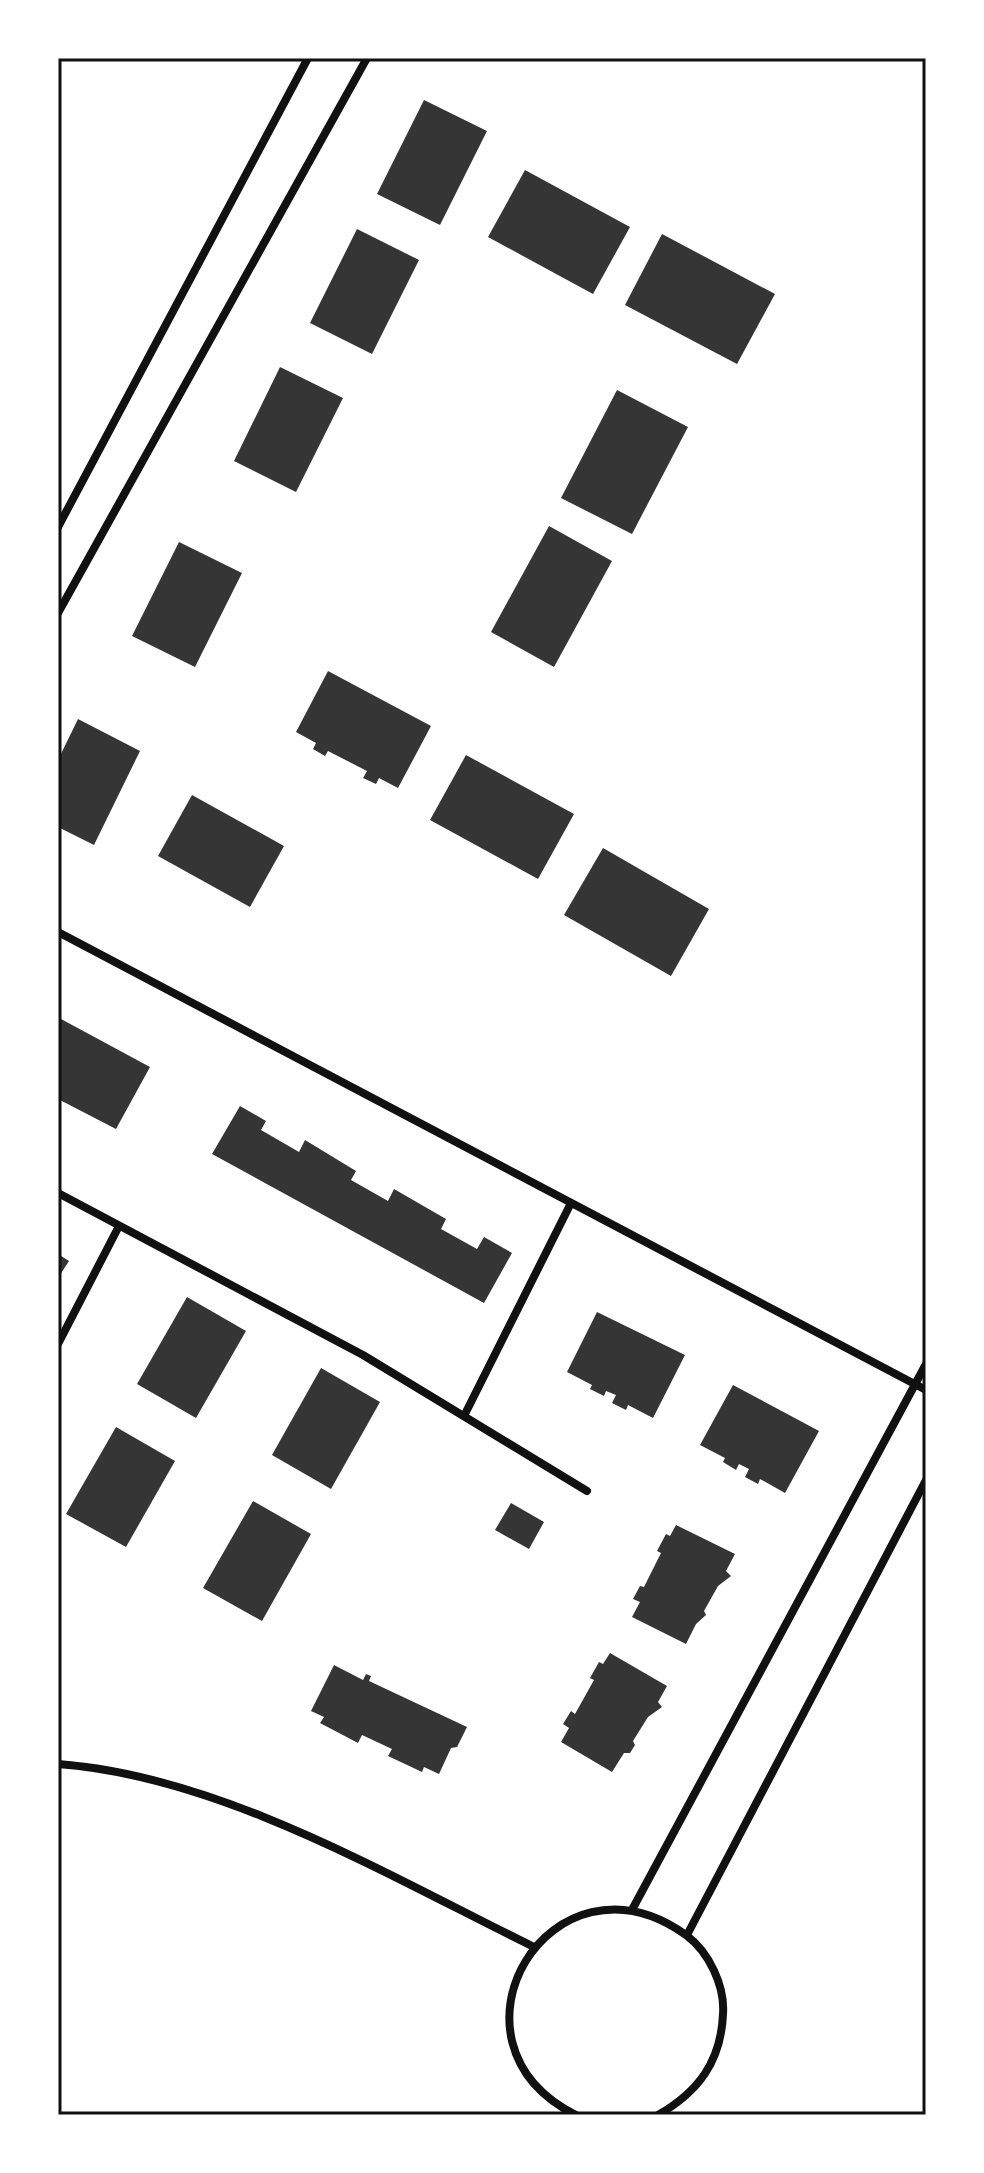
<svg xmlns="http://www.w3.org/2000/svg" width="984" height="2173" viewBox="0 0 984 2173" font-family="Bitter,serif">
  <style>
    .building { fill: #353535 }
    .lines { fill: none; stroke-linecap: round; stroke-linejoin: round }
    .minor { stroke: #111; stroke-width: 8 }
    .neatline { fill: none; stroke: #111; stroke-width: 3 }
  </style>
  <rect width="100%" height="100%" fill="#fff"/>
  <!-- building -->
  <g class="building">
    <polygon points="424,100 487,131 440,225 377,194"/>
    <polygon points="525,170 630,227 593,294 488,237"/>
    <polygon points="357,229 419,260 372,354 310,323"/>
    <polygon points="662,234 775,294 737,364 625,305"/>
    <polygon points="280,367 343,398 296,492 234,461"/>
    <polygon points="617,390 688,427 632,534 561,498"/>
    <polygon points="549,526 612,561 554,667 491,632"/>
    <polygon points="179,542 242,573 195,667 132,636"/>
    <polygon points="328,671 431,726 398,788 379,778 376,784 363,778 367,771 328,751 325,756 313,749 316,743 296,732"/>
    <polygon points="78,719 140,751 94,845 58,827 58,760"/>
    <polygon points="466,755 574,814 538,879 430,820"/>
    <polygon points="192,795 284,846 250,907 158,856"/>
    <polygon points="603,848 709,909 671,976 564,915"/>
    <polygon points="61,1019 150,1067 116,1129 58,1099"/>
    <polygon points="240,1106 266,1121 261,1130 299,1152 305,1140 356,1171 351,1180 388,1201 394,1189 446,1219 441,1229 477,1249 484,1237 512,1253 484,1303 212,1154"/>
    <polygon points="58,1254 69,1261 58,1278"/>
    <polygon points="187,1297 246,1331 196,1418 137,1384"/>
    <polygon points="597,1312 685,1355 653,1418 628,1405 626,1410 612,1403 616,1395 606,1391 604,1396 590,1389 592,1385 567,1372"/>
    <polygon points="321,1368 380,1402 331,1489 272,1455"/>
    <polygon points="733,1385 819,1431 785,1493 760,1479 758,1484 745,1477 749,1469 739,1464 736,1470 723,1462 725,1458 700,1445"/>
    <polygon points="116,1427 175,1461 126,1547 66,1514"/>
    <polygon points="253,1501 311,1534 262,1621 203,1588"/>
    <polygon points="511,1503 544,1522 529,1549 495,1530"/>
    <polygon points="676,1525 735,1554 726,1571 731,1576 718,1586 704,1611 706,1615 696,1624 686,1644 632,1617 640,1602 633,1599 640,1586 644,1587 661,1553 657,1551 666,1534 670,1536"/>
    <polygon points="610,1653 667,1686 658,1702 662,1707 648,1717 633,1741 635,1745 630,1753 624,1753 612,1772 561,1742 569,1728 563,1724 571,1711 575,1714 594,1680 590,1678 599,1662 603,1664"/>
    <polygon points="334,1665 363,1680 366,1674 371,1676 369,1681 467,1727 457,1747 451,1748 439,1774 424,1767 422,1772 388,1756 392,1749 362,1735 358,1743 320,1723 324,1717 311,1711"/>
  </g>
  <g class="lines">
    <!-- minor -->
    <g class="minor">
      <polyline points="58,527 308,58"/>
      <polyline points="58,613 367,58"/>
      <polyline points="58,932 926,1390"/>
      <polyline points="58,1193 363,1355 587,1491"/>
      <polyline points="58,1344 119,1226"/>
      <polyline points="464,1416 571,1203"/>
      <path d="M58 1764C221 1776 389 1876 534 1947"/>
      <polyline points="633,1908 926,1364"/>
      <polyline points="687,1935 926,1480"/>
      <path d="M576 2115C429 2041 552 1839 686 1935 709 1952 725 1986 723 2014 721 2062 698 2092 658 2115"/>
    </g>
  </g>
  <!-- border -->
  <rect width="984" height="2173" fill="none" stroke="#ffffff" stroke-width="120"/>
  <rect x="60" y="60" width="864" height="2053" class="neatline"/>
</svg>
